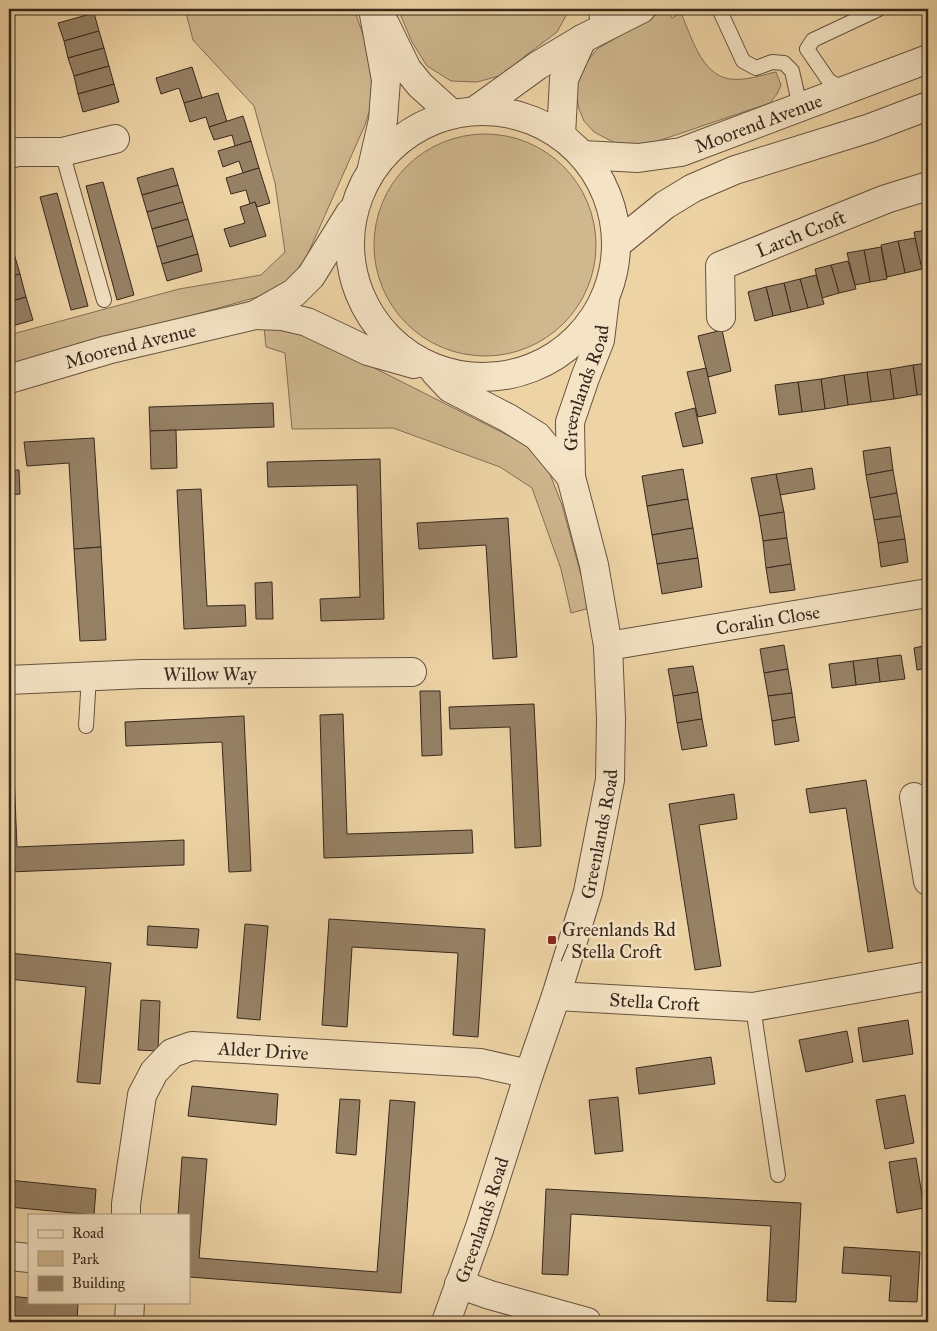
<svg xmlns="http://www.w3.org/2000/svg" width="937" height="1331" viewBox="0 0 937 1331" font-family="'IM FELL Great Primer',serif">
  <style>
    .green { fill: #cfb78e; stroke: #827056 }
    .building { fill: #968165; stroke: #36281f }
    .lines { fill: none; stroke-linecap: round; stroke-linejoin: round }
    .service-casing { stroke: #645340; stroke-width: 16 }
    .minor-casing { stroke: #645340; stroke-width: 30 }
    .tertiary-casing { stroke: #645340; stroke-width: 30 }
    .service { stroke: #f4e3c4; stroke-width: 14 }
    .minor { stroke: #f4e3c4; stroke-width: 28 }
    .tertiary { stroke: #f4e3c4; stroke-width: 28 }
    .poi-dot { fill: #8f2418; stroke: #f4e3c4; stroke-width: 2 }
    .labels { text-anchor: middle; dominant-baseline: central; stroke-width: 5; stroke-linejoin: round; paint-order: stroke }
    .street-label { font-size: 19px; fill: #36281f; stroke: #f4e3c4 }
    .poi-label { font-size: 19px; fill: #36281f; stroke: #f4e3c4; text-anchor: start }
  </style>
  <rect width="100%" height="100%" fill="#eed4a5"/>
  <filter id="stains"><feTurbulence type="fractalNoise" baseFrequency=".004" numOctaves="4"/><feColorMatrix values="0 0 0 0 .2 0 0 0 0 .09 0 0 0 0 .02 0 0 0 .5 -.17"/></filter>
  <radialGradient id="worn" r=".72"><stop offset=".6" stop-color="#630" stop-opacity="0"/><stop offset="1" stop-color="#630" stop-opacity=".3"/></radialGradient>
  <!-- green -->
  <g class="green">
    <polygon points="185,9 354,9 374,66 375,94 365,125 306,258 292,276 275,292 28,362 15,362 9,360 9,335 179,289 261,275 285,252 275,183 254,106 193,40"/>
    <polygon points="398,9 568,9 567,14 557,32 525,56 506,74 477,82 451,81 427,66 412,42"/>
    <path d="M666 9 672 18 681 13C691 35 701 75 730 79 746 81 762 75 776 72L781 85 777 94 770 103 658 141 638 146 619 145 594 132 584 121 579 109 576 94 578 77 586 63 597 49Z"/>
    <circle cx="485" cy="245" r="111"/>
    <polygon points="264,327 303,332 525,444 546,464 562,505 590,608 571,613 561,569 532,488 500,467 393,428 292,429 285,353 266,347"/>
  </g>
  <!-- building -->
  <g class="building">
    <polygon points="94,13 99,31 64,41 58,23"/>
    <polygon points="99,31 104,48 68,58 64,41"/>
    <polygon points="104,48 109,66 74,76 68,58"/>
    <polygon points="109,66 114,84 78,94 74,76"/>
    <polygon points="192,67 202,98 184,103 179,88 161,94 156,78"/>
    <polygon points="114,84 119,102 83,112 78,94"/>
    <polygon points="218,93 227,122 209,127 206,117 190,122 184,103"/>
    <polygon points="243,116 251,141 235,146 232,135 214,140 209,127"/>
    <polygon points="251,141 259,168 243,173 239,161 223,167 218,151"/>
    <polygon points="173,168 178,185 142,195 137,178"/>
    <polygon points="259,168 270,203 257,207 255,202 250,204 246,190 231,194 226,178"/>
    <polygon points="103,182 134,295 117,300 86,186"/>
    <polygon points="178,185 183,202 147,212 142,195"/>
    <polygon points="57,193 88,306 71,310 40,197"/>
    <polygon points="183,202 188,219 152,229 147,212"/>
    <polygon points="255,202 266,236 230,247 224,229 245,223 240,207"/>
    <polygon points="188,219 193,236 157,247 152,229"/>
    <polygon points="928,230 928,262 920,264 914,232"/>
    <polygon points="193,236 198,254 162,264 157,247"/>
    <polygon points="915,238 922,269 905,273 898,241"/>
    <polygon points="898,241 905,273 887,277 881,245"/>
    <polygon points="881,247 887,279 870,282 864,250"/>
    <polygon points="13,250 20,274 9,277 9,251"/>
    <polygon points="864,250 870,282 855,285 847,253"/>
    <polygon points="198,254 202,271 167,281 162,264"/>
    <polygon points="848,261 856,289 839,293 831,265"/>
    <polygon points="831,265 839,293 822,298 815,269"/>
    <polygon points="20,274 26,297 9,302 9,277"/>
    <polygon points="816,275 824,304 808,308 800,279"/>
    <polygon points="800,279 808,308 791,312 784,283"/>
    <polygon points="784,283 791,312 773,316 766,287"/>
    <polygon points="766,287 773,316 755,321 748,292"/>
    <polygon points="26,297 33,320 9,327 9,302"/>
    <polygon points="722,330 731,371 708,377 698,336"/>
    <polygon points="928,363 928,394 917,395 913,365"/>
    <polygon points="913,365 917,395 894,399 890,369"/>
    <polygon points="706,368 716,413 698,417 687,372"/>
    <polygon points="890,369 894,399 871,402 867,372"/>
    <polygon points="867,372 871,402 848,405 844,375"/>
    <polygon points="844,375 848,405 825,409 821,379"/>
    <polygon points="821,379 825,409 802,412 798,382"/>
    <polygon points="798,382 802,412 779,415 775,385"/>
    <polygon points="273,403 274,427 150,431 149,407"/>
    <polygon points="695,408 703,443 683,447 675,413"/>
    <polygon points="176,430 177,468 151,469 150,431"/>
    <polygon points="94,438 101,547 74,549 69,463 27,466 24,442"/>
    <polygon points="890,447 893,470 866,475 863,451"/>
    <polygon points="380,459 384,619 321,621 320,599 360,597 357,485 268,487 267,462"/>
    <polygon points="812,468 815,489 780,495 776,474"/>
    <polygon points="683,469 688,499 647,506 642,476"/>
    <polygon points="9,470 19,470 20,494 9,495"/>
    <polygon points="893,470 897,493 870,498 866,475"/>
    <polygon points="776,474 784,512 759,516 751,478"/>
    <polygon points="201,489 207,606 245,605 246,626 184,629 177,490"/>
    <polygon points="897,493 901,516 874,520 870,498"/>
    <polygon points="688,499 693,528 652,535 647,506"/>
    <polygon points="784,512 787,538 763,541 759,516"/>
    <polygon points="901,516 905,539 878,543 874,520"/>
    <polygon points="508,518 517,657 493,659 486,545 419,549 417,523"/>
    <polygon points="693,528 698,558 657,564 652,535"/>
    <polygon points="787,538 791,564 766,568 763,541"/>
    <polygon points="905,539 908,562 881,567 878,543"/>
    <polygon points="101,547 106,640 80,641 74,549"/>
    <polygon points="698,558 702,587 662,594 657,564"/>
    <polygon points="791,564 795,590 770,593 766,568"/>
    <polygon points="272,582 273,619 256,619 255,583"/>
    <polygon points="784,645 788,669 764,673 760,649"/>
    <polygon points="928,645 928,668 917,670 914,648"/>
    <polygon points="901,655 905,679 880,682 877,658"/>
    <polygon points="877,658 880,682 856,685 853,661"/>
    <polygon points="853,661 856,685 832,688 829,664"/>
    <polygon points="693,666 698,692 673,696 668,669"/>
    <polygon points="788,669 792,693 768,696 764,673"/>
    <polygon points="420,691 440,691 442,755 422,756"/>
    <polygon points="698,692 702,719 677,723 673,696"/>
    <polygon points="792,693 795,717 772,721 768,696"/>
    <polygon points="534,704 541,846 515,848 510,727 450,729 449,707"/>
    <polygon points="343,714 347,834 472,830 473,853 324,858 320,715"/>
    <polygon points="244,716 251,871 229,872 222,742 126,746 125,722"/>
    <polygon points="795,717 799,741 775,745 772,721"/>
    <polygon points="702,719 707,746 682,750 677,723"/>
    <polygon points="13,750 17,847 184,840 184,865 9,872 9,751"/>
    <polygon points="866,780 893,948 868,952 846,808 810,813 806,789"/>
    <polygon points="734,794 737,819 699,825 721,966 695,970 669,804"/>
    <polygon points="329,919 485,929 478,1037 453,1035 458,953 352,947 347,1027 322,1025"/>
    <polygon points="245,924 268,926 260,1020 237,1018"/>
    <polygon points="148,926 199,929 197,948 147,945"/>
    <polygon points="9,953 111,963 100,1084 77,1082 86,987 9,979"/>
    <polygon points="141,1000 160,1001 158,1051 138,1050"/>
    <polygon points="908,1020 913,1054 863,1062 858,1028"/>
    <polygon points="847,1031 853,1062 806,1072 799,1040"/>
    <polygon points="711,1057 715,1084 639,1094 636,1068"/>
    <polygon points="192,1086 278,1094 276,1125 188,1116"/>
    <polygon points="905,1095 914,1143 885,1149 876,1100"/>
    <polygon points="618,1097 623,1151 595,1154 589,1100"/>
    <polygon points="340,1099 360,1100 356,1155 336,1153"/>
    <polygon points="390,1100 415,1102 401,1293 189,1277 189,1215 178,1215 182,1157 207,1159 199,1258 377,1272"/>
    <polygon points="916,1158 924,1208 897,1213 889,1162"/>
    <polygon points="9,1180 96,1189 94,1215 9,1207"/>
    <polygon points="546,1189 801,1203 796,1302 767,1301 771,1226 571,1214 568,1275 542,1274"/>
    <polygon points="844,1247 920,1252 917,1302 889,1301 891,1276 842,1273"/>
    <polygon points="9,1296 29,1298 29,1302 78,1302 77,1322 38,1322 9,1320"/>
  </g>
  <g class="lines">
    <defs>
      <g id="service">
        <polyline points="596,9 598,30"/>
        <polyline points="723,9 720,11 743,61 756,68 772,62 784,63 792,71 800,107"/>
        <polyline points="846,90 829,81 807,49 813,40 879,9"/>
        <polyline points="62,152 104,300"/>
        <polyline points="86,726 89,676"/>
        <polyline points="753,1007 778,1175"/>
      </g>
      <g id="minor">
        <polyline points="476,110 537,66 582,39 641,9"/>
        <polyline points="561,135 564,79 582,39"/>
        <polyline points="9,154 18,152 62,152 115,139"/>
        <path id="s1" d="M721 317 720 266 886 199 928 186"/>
        <path id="s2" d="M608 646 928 593"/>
        <path id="s3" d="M9 680 142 674 412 672"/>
        <polyline points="914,797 928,881"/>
        <path id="s4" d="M556 996 753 1007 928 976"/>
        <path id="s5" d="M126 1215V1204L142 1095 154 1072 172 1053 192 1046 480 1063 529 1074"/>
        <polyline points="9,1256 29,1258"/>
        <polyline points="459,1284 490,1295 587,1322"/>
        <polyline points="129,1322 130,1302"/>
      </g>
      <g id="tertiary">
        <polyline points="385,24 407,69 420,85 452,114"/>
        <circle cx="483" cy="244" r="133"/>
        <path id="s6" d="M583 155 638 158 681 152 928 59"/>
        <polyline points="372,168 383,120 386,80 373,9"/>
        <polyline points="617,244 665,205 693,188 735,170 870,128 928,106"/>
        <polyline points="255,315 282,316 307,322 368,351 414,364"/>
        <polyline points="435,372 450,388 508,418 537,436 571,477"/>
        <path id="s7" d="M9 379 107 350 255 315 294 293 311 276 350 213"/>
        <path id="s8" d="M446 1322 480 1227 529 1074 556 996 588 892 610 780 611 719 608 646 594 565 571 477 570 422 585 378 600 340 605 299"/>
      </g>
    </defs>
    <!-- service casing -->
    <use href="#service" class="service-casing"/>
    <!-- minor casing -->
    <use href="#minor" class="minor-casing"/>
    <!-- tertiary casing -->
    <use href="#tertiary" class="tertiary-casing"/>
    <!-- service -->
    <use href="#service" class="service"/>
    <!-- minor -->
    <use href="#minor" class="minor"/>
    <!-- tertiary -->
    <use href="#tertiary" class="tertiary"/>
  </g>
  <!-- markers -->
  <rect class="poi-dot" x="547" y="935" width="10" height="10" rx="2.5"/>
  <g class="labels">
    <!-- street labels -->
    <g class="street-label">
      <text stroke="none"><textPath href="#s6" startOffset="181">Moorend Avenue</textPath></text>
      <text stroke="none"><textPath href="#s1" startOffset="138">Larch Croft</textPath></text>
      <text stroke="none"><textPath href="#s7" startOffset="126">Moorend Avenue</textPath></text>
      <text stroke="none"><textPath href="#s8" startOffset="966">Greenlands Road</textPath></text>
      <text stroke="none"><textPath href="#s2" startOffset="162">Coralin Close</textPath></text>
      <text stroke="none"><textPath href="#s3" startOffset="201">Willow Way</textPath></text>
      <text stroke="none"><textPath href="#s8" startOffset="512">Greenlands Road</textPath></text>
      <text stroke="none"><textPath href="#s4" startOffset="99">Stella Croft</textPath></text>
      <text stroke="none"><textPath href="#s5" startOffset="266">Alder Drive</textPath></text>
      <text stroke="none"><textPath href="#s8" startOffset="108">Greenlands Road</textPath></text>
    </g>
    <!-- poi labels -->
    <g class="poi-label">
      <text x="562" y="929">Greenlands Rd<tspan x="562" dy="22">/ Stella Croft</tspan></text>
    </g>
  </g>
  <!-- margin -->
  <rect width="937" height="1331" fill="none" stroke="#eed4a5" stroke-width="30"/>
  <rect x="10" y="10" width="917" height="1311" fill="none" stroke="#36281f" stroke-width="2.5"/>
  <rect x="15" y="15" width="907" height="1301" fill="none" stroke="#36281f"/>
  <!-- legend -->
  <rect x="28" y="1214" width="162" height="90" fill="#f4e3c4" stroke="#a89882"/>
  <rect x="38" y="1230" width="25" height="8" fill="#f4e3c4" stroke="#a89882"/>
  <text x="72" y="1238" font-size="15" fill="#36281f">Road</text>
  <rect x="38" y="1251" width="25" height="15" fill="#cfb78e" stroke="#a89882"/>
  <text x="72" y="1264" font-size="15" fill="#36281f">Park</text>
  <rect x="38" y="1276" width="25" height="15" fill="#968165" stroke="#a89882"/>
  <text x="72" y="1288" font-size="15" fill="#36281f">Building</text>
  <rect width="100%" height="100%" filter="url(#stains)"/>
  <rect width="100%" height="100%" fill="url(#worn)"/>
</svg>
